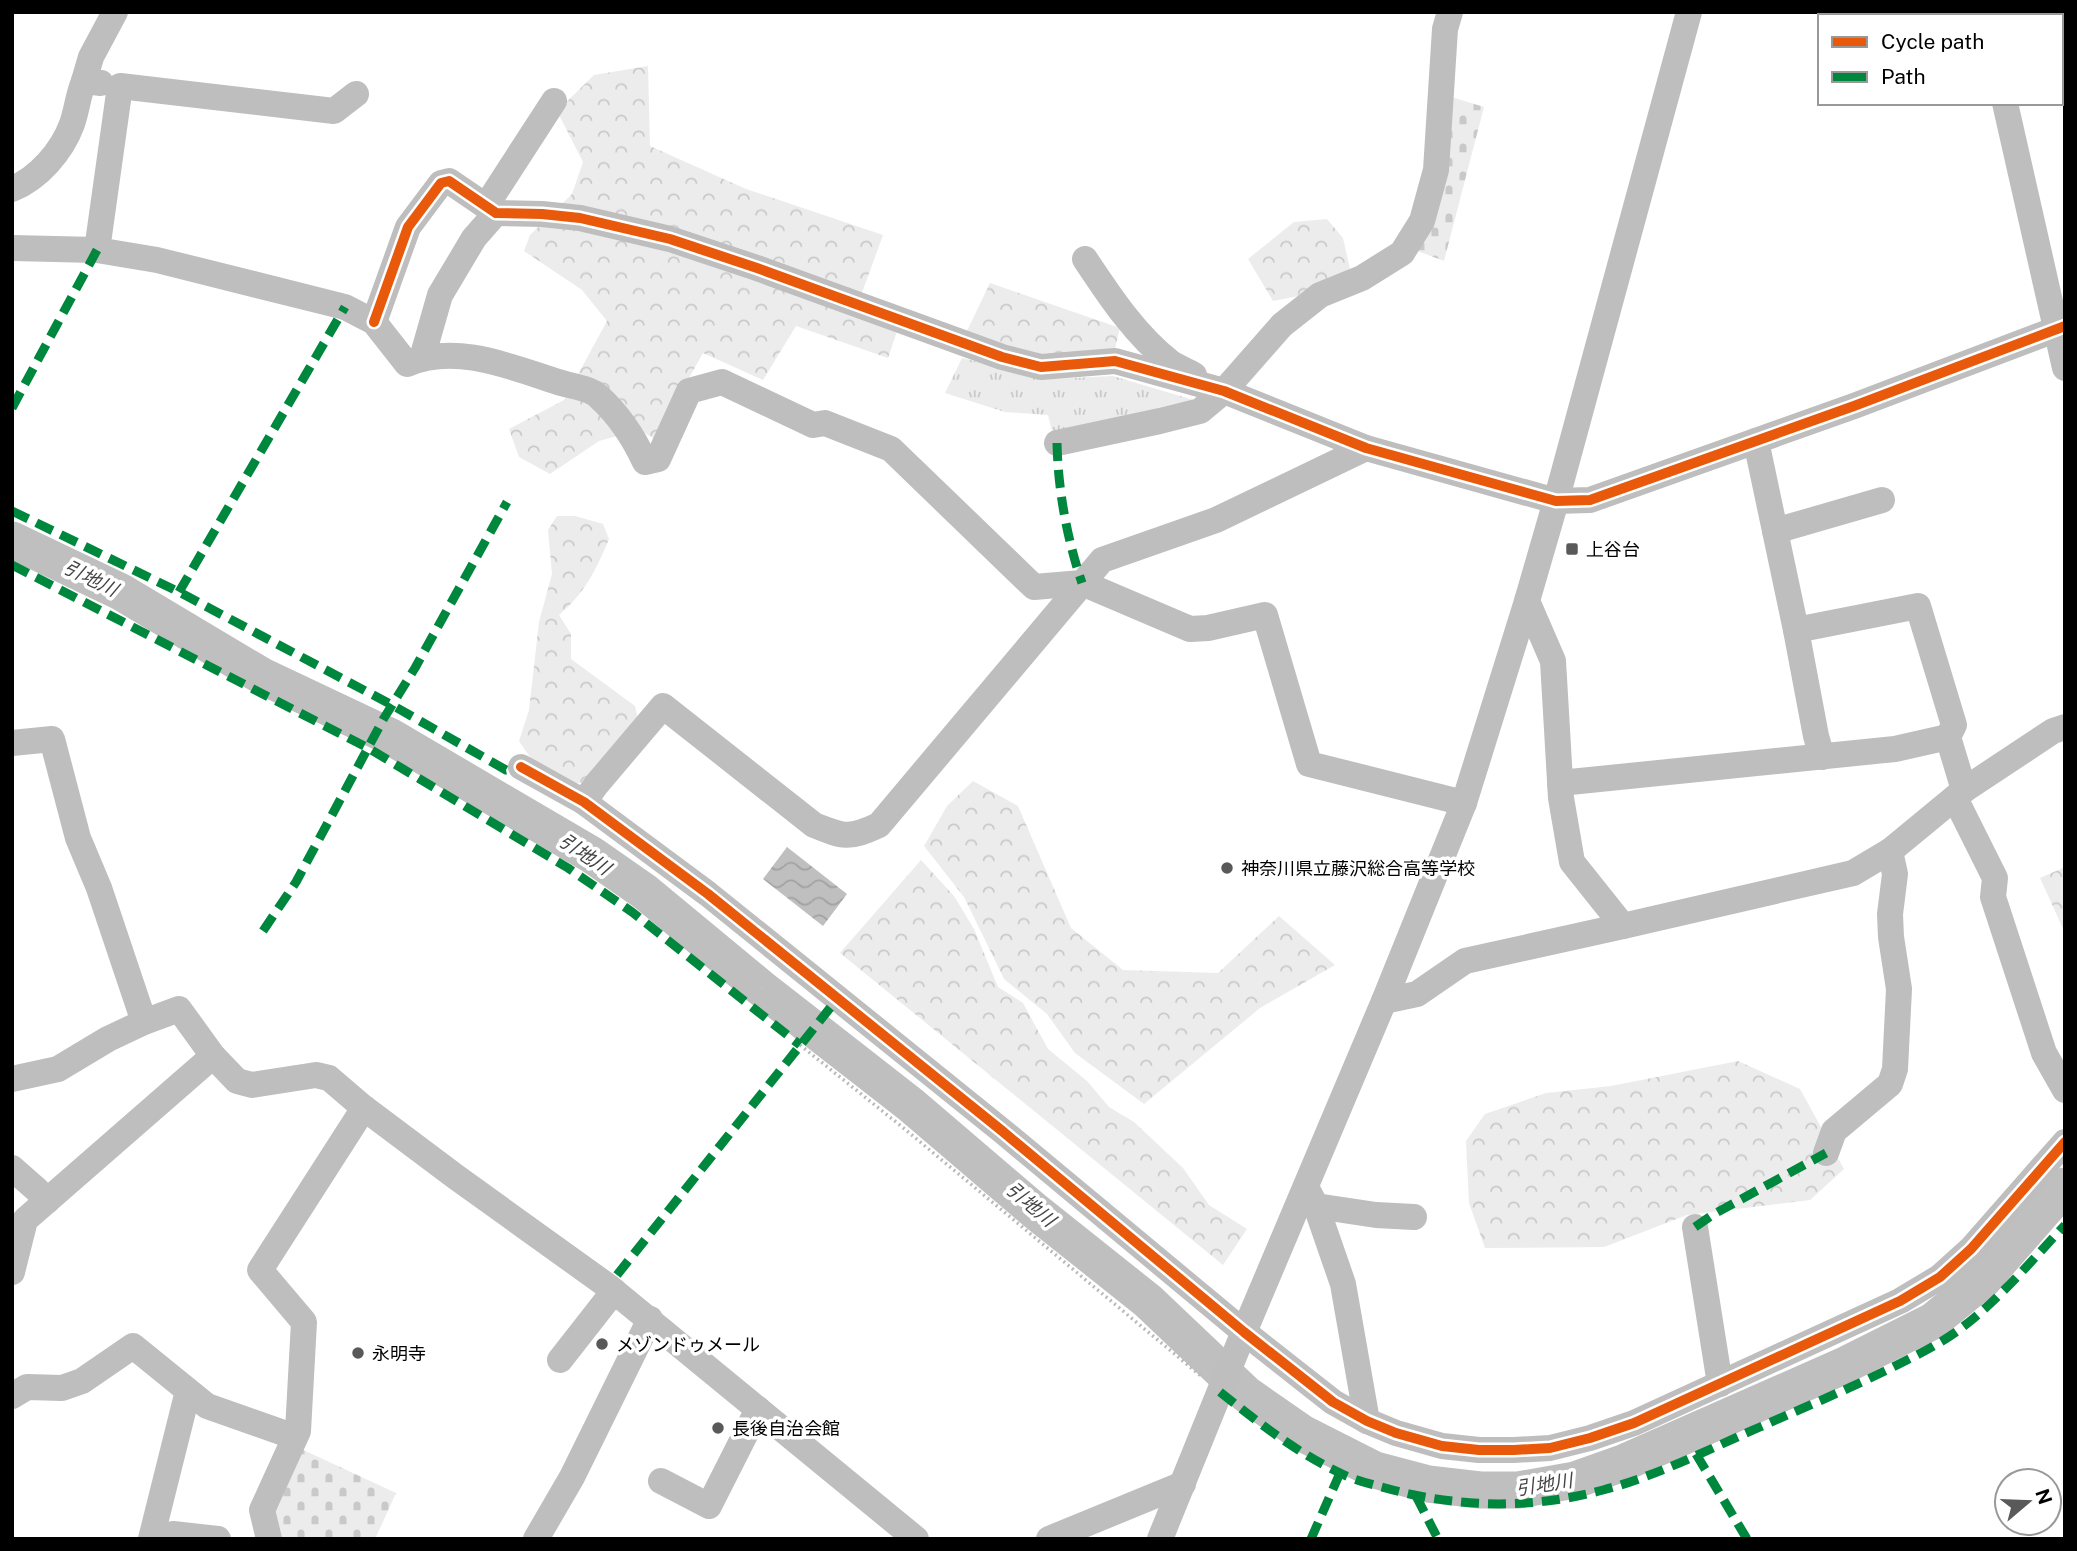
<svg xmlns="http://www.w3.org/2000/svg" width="2077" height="1551" viewBox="0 0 2077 1551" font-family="'Public Sans','Noto Sans JP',sans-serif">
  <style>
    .grass { fill: url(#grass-tufts) }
    .forest { fill: url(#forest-crowns) }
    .cemetery { fill: url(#cemetery-stones) }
    .water { fill: url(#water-waves) }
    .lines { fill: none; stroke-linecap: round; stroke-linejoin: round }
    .river { stroke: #bfbfbf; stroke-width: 37 }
    .path { stroke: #b9b9b9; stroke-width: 3.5; stroke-dasharray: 2 3.5; stroke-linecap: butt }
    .minor { stroke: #bebebe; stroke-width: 26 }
    .quiet { stroke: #00873e; stroke-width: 9; stroke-dasharray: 18 9; stroke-linecap: butt }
    .cycleway-casing { stroke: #fff; stroke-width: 15 }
    .cycleway { stroke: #e8590c; stroke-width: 10 }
    .poi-dot { fill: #595959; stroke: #fff; stroke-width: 2.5 }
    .labels { text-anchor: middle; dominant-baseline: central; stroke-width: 7; stroke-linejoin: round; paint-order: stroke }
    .poi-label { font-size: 18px; fill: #000; stroke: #fff; text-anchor: start }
    .water-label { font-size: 19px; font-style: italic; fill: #444; stroke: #fff }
  </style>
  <defs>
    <pattern id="grass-tufts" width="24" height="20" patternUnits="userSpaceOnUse" patternTransform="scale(1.75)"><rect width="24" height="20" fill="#ececec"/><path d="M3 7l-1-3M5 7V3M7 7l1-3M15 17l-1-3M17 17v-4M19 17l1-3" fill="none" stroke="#c9c9c9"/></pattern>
    <pattern id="forest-crowns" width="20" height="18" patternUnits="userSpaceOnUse" patternTransform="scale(1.75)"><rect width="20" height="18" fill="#ececec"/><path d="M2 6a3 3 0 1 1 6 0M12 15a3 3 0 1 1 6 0" fill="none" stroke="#c9c9c9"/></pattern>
    <pattern id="cemetery-stones" width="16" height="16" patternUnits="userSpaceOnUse" patternTransform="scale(1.75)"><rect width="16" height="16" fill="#ececec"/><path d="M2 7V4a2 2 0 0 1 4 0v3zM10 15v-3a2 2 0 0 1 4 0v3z" fill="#c9c9c9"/></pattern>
    <pattern id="water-waves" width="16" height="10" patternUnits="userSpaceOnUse" patternTransform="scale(1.75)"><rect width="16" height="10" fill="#bfbfbf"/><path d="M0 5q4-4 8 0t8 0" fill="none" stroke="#a2a2a2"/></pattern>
  </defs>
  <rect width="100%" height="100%" fill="#fff"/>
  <!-- grass -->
  <polygon class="grass" points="962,358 1050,379 1113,376 1197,401 1053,436 1048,415 1005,412 945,393"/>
  <!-- forest -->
  <g class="forest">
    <polygon points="648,66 650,146 746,189 883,235 859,301 901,319 888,358 796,326 763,380 703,353 655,439 639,430 599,441 550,474 519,457 509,429 564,400 607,321 582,290 524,251 530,235 572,194 583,162 557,111 594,75"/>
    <polygon points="1327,219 1343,238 1350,269 1309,294 1273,301 1248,259 1294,222"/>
    <polygon points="990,283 1120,328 1114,353 1042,358 967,331"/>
    <path d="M557 516H575L603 524 609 539C596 570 585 593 559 615L571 634V659L635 706 638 720 588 781 572 785 532 760 519 741 529 710 539 622 552 574 548 530Z"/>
    <polygon points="973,781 1018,806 1071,928 1123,970 1218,973 1279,916 1335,965 1260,1008 1144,1104 1075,1053 1047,1014 1004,979 964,897 924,846 947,806"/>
    <polygon points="921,860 954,896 974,929 998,987 1023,1003 1048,1049 1087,1081 1109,1107 1134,1122 1183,1168 1209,1205 1247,1229 1223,1265 840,953"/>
    <polygon points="2065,867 2065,933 2040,878"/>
    <polygon points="1738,1061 1800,1089 1844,1169 1810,1200 1687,1215 1604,1247 1485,1248 1469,1203 1466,1141 1485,1114 1546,1093 1611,1086"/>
  </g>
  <!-- cemetery -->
  <g class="cemetery">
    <polygon points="1445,95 1484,107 1444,261 1412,249"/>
    <polygon points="299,1448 396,1493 376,1537 378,1539 273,1539 266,1511"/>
  </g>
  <!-- water -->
  <polygon class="water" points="787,847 847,894 823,926 763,879"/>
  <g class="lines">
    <!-- river -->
    <polyline class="river" points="12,540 121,592 262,676 391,737 592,855 645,892 761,988 911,1105 1035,1211 1148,1301 1246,1394 1302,1433 1375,1470 1428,1484 1480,1490 1518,1490 1575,1480 1623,1463 1843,1366 1933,1321 1983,1280 2065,1186"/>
    <!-- path -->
    <polyline class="path" points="800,1045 901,1126 1201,1376"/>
    <!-- minor -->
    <g class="minor">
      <polyline points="1981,12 1982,16"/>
      <polyline points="101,83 84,81 91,57 115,12"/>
      <polyline points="2005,103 2065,368"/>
      <path d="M12 189C39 178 62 151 72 124 77 110 78 95 84 81"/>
      <polyline points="486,206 554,101"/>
      <path d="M12 248 97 250 157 260 345 307 374 322 407 364C456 343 511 367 558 382 570 386 590 388 598 396 618 414 634 438 645 462L658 459 689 391 722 382 813 425 825 423 891 449 1034 587 1082 583 1190 629 1208 628 1265 615 1309 764 1464 803"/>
      <polyline points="97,250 120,86 334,111 356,94"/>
      <path d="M1085 259C1109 295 1135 335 1170 362 1177 367 1187 371 1194 375"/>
      <polyline points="374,322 408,227 441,183 449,181 496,213 542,214 580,218 670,239 757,268 1002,357 1041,367 1115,361 1224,391 1366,448 1556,501 1590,500 1854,406 2065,326"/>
      <polyline points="422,358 440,295 474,238 496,213"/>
      <polyline points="1756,441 1796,630 1816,736 1822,757"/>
      <polyline points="1057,443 1160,421 1200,411 1224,391 1282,325 1320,295 1362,278 1402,253 1422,221 1436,170 1445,29 1450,12"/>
      <polyline points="1775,531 1882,500"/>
      <polyline points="1527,601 1553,661 1561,798 1572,862 1623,926 1853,873 1890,851 1964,790 2053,731 2065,727"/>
      <polyline points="1796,630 1918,606 1954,725 1948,737"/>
      <polyline points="12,743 52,739 78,838 99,888 144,1022"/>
      <polyline points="521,767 584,802 708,894 1001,1130 1244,1332 1333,1402 1367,1421 1396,1433 1442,1446 1479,1450 1514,1450 1550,1448 1590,1438 1634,1423 1900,1301 1940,1277 1971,1249 2065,1142"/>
      <polyline points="1560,783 1895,749 1948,737 1964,790"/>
      <polyline points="1955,798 1995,878 1993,897 2044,1053 2065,1090"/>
      <path d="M584 802 596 785 663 706 814 825C844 837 849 839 879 825L1102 560 1216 520 1366 448"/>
      <polyline points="1384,1001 1417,994 1465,961 1623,926"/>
      <polyline points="12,1079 58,1069 108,1039 144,1022 179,1009 213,1056 237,1081 252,1085 316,1075 329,1078 364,1108 456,1177 609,1287 916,1539"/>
      <polyline points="1826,1153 1834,1131 1890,1084 1895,1069 1899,989 1891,937 1890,914 1895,874 1890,851"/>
      <polyline points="12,1168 37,1190 47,1201"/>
      <polyline points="1306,1187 1316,1206 1343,1284 1367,1421"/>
      <polyline points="1316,1206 1376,1215 1414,1217"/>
      <polyline points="1695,1227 1720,1384"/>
      <polyline points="12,1272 25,1220 213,1056"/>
      <polyline points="560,1360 614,1291"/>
      <polyline points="12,1396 27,1387 62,1388 82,1381 133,1346 207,1406 295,1437"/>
      <polyline points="661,1481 709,1506 758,1409"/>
      <polyline points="151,1539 188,1391"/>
      <polyline points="157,1539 173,1534 218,1539"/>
      <polyline points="269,1539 262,1510 298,1431 304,1322 260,1270 364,1108"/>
      <polyline points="536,1539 572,1477 650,1319"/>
      <polyline points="1049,1539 1183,1484"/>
      <polyline points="1160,1539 1239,1344 1384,1001 1464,803 1527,601 1556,501 1689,12"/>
    </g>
    <!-- quiet -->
    <g class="quiet">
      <polyline points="12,408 97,250"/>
      <path d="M1057 443C1058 490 1067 539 1082 583"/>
      <polyline points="12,511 179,592 392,705 506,770 521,767"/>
      <polyline points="12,565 368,748 568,868 632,912 800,1045"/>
      <polyline points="179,592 345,307"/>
      <polyline points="263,931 296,882 384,718 415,668 507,502"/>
      <polyline points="1695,1227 1714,1214 1826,1153"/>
      <polyline points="617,1275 838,998"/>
      <path d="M1220 1392C1258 1422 1294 1451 1338 1472 1355 1481 1375 1485 1393 1490 1463 1508 1533 1509 1603 1490 1657 1476 1709 1449 1760 1427 1805 1407 1851 1388 1895 1366 1917 1355 1940 1344 1960 1329 1998 1301 2032 1260 2065 1225"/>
      <polyline points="1696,1454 1747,1539"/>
      <polyline points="1416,1496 1438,1539"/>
      <polyline points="1311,1539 1340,1473"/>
    </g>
    <defs>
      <g id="cycleway">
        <polyline points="374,322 408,227 441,183 449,181 496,213 542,214 580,218 670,239 757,268 1002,357 1041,367 1115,361 1224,391 1366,448 1556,501 1590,500 1854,406 2065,326"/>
        <polyline points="521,767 584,802 708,894 1001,1130 1244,1332 1333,1402 1367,1421 1396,1433 1442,1446 1479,1450 1514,1450 1550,1448 1590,1438 1634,1423 1900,1301 1940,1277 1971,1249 2065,1142"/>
      </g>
    </defs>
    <!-- cycleway casing -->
    <use href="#cycleway" class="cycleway-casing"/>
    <!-- cycleway -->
    <use href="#cycleway" class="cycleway"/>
  </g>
  <!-- markers -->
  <g class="poi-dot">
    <rect x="1565" y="542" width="14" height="14" rx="3.5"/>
    <circle cx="1227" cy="868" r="7"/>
    <circle cx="602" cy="1344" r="7"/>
    <circle cx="358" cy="1353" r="7"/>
    <circle cx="718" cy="1428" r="7"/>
  </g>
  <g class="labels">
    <!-- poi labels -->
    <g class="poi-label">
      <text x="1586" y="549">上谷台</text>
      <text x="1241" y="868">神奈川県立藤沢総合高等学校</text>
      <text x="616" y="1344">メゾンドゥメール</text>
      <text x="372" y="1353">永明寺</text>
      <text x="732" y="1428">長後自治会館</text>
    </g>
    <!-- water labels -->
    <g class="water-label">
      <text transform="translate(91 578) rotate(26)">引地川</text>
      <text transform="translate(585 854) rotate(34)">引地川</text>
      <text transform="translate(1031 1204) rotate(40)">引地川</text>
      <text transform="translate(1544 1484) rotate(-9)">引地川</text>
    </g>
  </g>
  <!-- border -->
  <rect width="2077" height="1551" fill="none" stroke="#000000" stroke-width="28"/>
  <!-- legend -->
  <rect x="1818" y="14" width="245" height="91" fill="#ffffff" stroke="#999999" stroke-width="2"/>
  <rect x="1832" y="37" width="35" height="10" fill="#e8590c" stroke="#999999" stroke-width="2"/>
  <text x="1881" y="49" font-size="21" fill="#000000">Cycle path</text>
  <rect x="1832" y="72" width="35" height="10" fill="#00873e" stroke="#999999" stroke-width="2"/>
  <text x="1881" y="84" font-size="21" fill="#000000">Path</text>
  <!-- north arrow -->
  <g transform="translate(2028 1502) rotate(71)"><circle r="33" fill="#ffffff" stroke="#999999" stroke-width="2"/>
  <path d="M0-5L12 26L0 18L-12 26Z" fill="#595959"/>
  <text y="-10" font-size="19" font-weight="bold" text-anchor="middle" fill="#000000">N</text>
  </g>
</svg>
